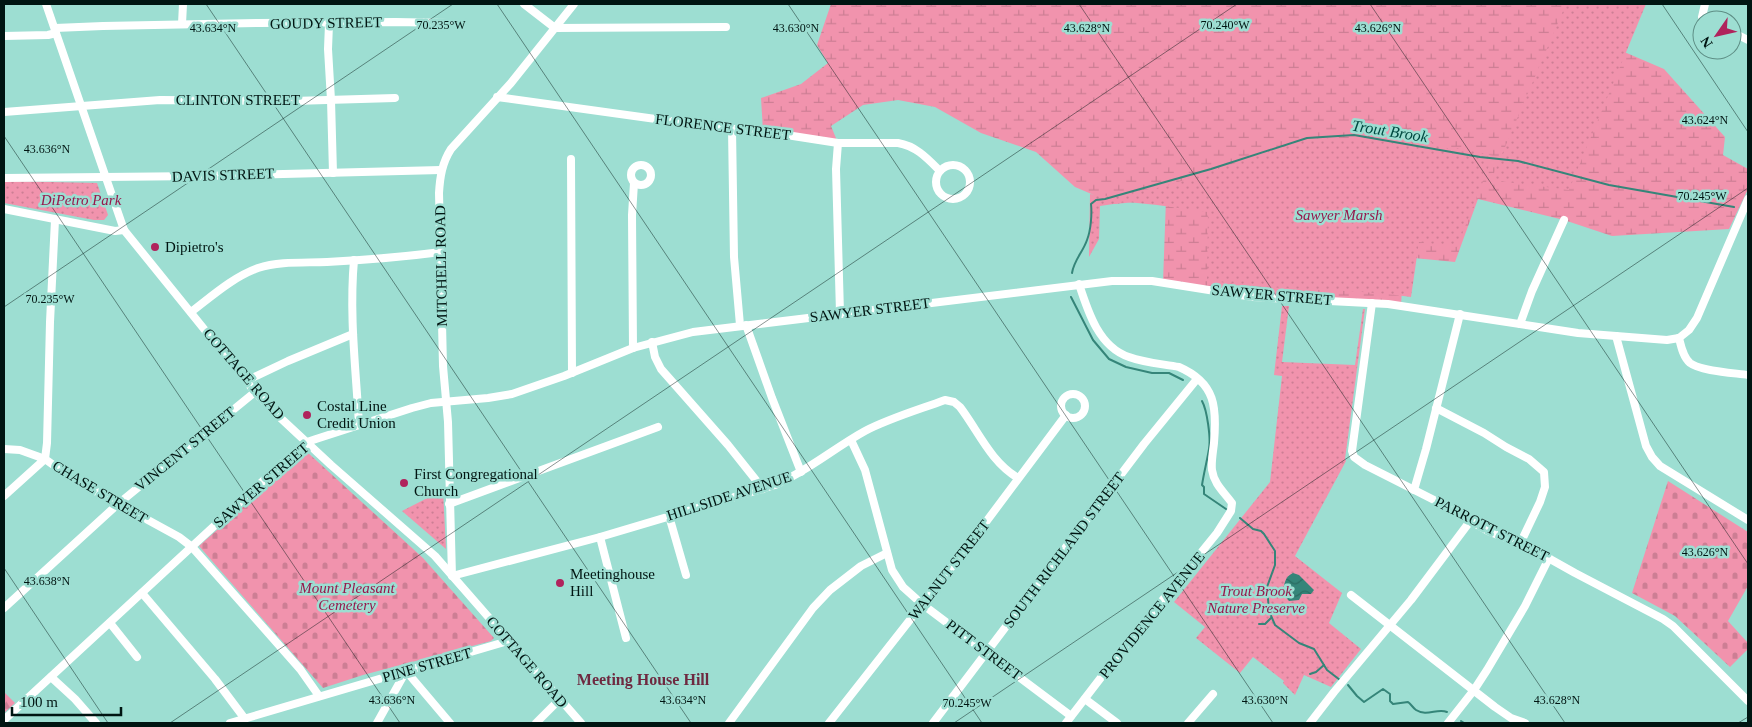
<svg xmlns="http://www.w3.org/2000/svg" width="1752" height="727" viewBox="0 0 1752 727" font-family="Georgia,serif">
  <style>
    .forest { fill: url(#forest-firs) }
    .wetland { fill: url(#wetland-marsh) }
    .cemetery { fill: url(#cemetery-stones) }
    .park { fill: url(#park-dots) }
    .water { fill: url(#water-waves) }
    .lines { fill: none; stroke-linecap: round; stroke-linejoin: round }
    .stream { stroke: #358579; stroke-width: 2 }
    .minor { stroke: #fff; stroke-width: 8 }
    .ticks { fill: none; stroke: #001512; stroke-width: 1; stroke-opacity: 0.45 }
    .poi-dot { fill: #b0235c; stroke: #9dded2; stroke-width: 2 }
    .labels { text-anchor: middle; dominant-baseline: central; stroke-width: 5; stroke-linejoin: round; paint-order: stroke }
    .street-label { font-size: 15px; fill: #001512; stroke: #9dded2 }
    .park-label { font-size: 15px; font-style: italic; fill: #96184c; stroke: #9dded2 }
    .poi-label { font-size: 15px; fill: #001512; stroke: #9dded2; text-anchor: start }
    .water-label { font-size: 16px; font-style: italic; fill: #004941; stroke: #9dded2 }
    .neighbourhood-label { font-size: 16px; font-weight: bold; fill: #6e2940; stroke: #9dded2 }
    .ticks-label { font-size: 12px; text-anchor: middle; fill: #001512; stroke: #9dded2; stroke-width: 5; stroke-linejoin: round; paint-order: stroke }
  </style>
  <defs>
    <pattern id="forest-firs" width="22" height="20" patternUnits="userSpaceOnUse" patternTransform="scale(1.25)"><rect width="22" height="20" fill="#f193ad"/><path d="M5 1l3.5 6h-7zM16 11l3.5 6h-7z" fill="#cd7e94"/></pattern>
    <pattern id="wetland-marsh" width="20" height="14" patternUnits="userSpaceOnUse" patternTransform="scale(1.25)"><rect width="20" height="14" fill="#f193ad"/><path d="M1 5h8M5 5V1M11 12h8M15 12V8" fill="none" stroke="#cd7e94"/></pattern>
    <pattern id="cemetery-stones" width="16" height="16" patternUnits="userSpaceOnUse" patternTransform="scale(1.25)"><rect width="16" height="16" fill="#f193ad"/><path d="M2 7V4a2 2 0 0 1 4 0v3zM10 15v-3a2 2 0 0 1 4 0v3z" fill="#cd7e94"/></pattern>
    <pattern id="park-dots" width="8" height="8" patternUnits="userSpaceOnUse" patternTransform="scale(1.25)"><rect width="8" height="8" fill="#f193ad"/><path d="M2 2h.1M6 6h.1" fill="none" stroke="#cd7e94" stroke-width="1.8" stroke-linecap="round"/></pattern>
    <pattern id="water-waves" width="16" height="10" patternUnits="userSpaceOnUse" patternTransform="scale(1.25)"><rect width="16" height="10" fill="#358579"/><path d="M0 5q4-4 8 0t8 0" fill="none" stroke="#2a6c62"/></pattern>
  </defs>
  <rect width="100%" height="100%" fill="#9dded2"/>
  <!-- forest -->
  <polygon class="forest" points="4,692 15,703 4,713"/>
  <!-- wetland -->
  <polygon class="wetland" points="831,4 1616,4 1615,48 1664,69 1725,137 1723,155 1748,169 1748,189 1729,229 1612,236 1564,220 1478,199 1455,262 1404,257 1401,305 1284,300 1163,282 1166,199 1115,204 1075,187 1036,152 981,133 935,107 898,100 863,105 831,126 838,143 763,131 761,98 801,84 828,63 817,45"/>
  <!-- cemetery -->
  <g class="cemetery">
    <polygon points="306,451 423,558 494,638 491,641 363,675 323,688 199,546"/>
    <polygon points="1668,481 1748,532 1748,586 1728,621 1748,643 1748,649 1730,667 1675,616 1632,593"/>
  </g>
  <!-- park -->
  <g class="park">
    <polygon points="1566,4 1646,4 1569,190 1491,180"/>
    <path d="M1311 138 1432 142 1449 149 1463 148 1493 156 1457 247 1419 242 1411 297C1343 287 1275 292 1207 280L1208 212 1157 205 1127 202 1100 206 1099 239 1089 257 1090 194 1105 196 1163 187Z"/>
    <polygon points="4,181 97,183 108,215 104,220 94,220 4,203"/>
    <polygon points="1282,306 1289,306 1282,362 1355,365 1363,309 1365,309 1345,459 1346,461 1295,556 1342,593 1329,623 1361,649 1331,687 1304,675 1295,695 1283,683 1284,681 1253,657 1240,673 1196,638 1205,627 1174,602 1270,482 1282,376 1274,375"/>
    <polygon points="443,490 446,549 402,511"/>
  </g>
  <!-- water -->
  <path class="water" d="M1293 573 1299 575 1314 590 1311 594H1302L1299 600 1289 601 1282 593C1285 584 1284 577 1293 573Z"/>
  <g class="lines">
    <!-- stream -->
    <g class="stream">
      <polyline points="1748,216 1748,217"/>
      <path d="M1072 273C1074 260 1083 252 1087 240 1091 230 1092 214 1091 204L1096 200 1105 199 1211 169 1307 138 1354 135 1480 157 1518 161 1609 185 1734 207"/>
      <polyline points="1071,297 1093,340 1109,359 1126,367 1152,373 1169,373 1183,380"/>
      <path d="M1202 401C1207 410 1211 438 1209 449 1207 461 1204 472 1202 485L1204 487V494L1226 509"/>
      <polyline points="1240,518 1253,529 1261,531 1264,534 1275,551 1275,565 1267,587 1269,611 1275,625 1299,643 1314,649 1327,670 1340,680"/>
      <polyline points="1259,624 1265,624 1271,618"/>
      <polyline points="1310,674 1316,672 1324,665"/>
      <path d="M1348 685 1357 696 1364 702 1383 689 1390 694V701L1393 704 1408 702C1411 704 1413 708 1416 710 1427 717 1437 708 1447 712"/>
      <polyline points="1461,721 1464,723"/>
    </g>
    <!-- minor -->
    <g class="minor">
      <polyline points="46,4 124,230 255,392 273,411 331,465 435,556 581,723"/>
      <polyline points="524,4 555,28 726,27"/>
      <path d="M574 4 511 83 451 149C442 163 440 177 439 193L443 366 448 422 452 576 600 537 775 485C808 471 834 448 865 431 890 418 918 410 945 400L954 402 960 407C979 432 990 461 1018 478"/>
      <polyline points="1705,4 1702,17 1708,20"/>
      <polyline points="182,24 183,4"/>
      <polyline points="329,24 328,49 331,100 333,173"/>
      <polyline points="55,28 103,26 258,23 396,22 448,23"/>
      <polyline points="1732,32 1748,40"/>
      <polyline points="4,36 48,35 56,33"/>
      <path d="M497 97 699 125 780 134 838 143H898C916 146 927 158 940 171"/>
      <polyline points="4,112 160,100 293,101 395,98"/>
      <polyline points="732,129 734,257 740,325"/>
      <polyline points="838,143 836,169 840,313"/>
      <polyline points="571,159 572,373"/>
      <circle cx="953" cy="182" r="17"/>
      <circle cx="641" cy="175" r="10"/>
      <polyline points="4,178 202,176 441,170"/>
      <polyline points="4,209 115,231 124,230"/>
      <polyline points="55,220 50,322 47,443 45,459 73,479 179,537 192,547 300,669 319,696"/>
      <path d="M354 260C349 315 356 370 359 425"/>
      <polyline points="1372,303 1352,451 1354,457 1365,465 1436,501 1488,531 1534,550 1575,573 1663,619 1673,626 1748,701"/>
      <path d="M191 312C212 296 233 277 258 268 280 261 304 263 327 262 365 260 403 257 441 252"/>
      <polyline points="1520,324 1532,291 1564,220"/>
      <polyline points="746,325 772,398 801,472"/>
      <polyline points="1616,336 1646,446 1652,457 1660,466 1748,520"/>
      <polyline points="1679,338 1689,330 1697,318 1748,199"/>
      <path d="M1679 338C1681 346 1683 357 1690 363 1700 371 1735 373 1748 375"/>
      <polyline points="652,342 655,357 661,369 728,445 763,489"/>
      <polyline points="633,348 632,215 634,183"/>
      <polyline points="247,382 252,378 288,361 353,334"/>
      <circle cx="1073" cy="406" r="12"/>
      <polyline points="1436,408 1484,433 1506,447 1529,459 1544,472 1545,487 1540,502 1520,544"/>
      <polyline points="851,440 865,470 892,570 903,587 922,604 1071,716"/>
      <polyline points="4,449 20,450 45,459 4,496"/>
      <polyline points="1414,490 1426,449 1460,314"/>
      <polyline points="449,504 658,427"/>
      <polyline points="669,516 686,575"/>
      <polyline points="600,537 626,638"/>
      <polyline points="142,593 215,679 245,719"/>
      <polyline points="1351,595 1495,707 1511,718 1525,723"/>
      <polyline points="4,608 118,504 255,392"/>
      <polyline points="110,623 137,657"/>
      <polyline points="51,677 75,699 96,723"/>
      <polyline points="1085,699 1117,723"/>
      <polyline points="4,720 290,456 307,442 316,439 412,408 431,403 488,398 512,394 564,376 633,348 693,332 1112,281 1152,281 1253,297 1388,304 1578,333 1667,340 1679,338"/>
      <polyline points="230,723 508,641"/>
      <polyline points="377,723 406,671 450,723"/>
      <polyline points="536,723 560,699"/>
      <polyline points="729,723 813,608 830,590 861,566 887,553"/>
      <polyline points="829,723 968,546 1066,415"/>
      <polyline points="933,723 1144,444 1197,379"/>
      <path d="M1066 723 1126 645 1217 533 1231 511 1232 503C1224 492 1214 484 1212 470 1211 462 1213 452 1214 443 1217 408 1216 383 1179 367 1163 364 1145 363 1129 357 1099 347 1088 312 1079 284"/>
      <polyline points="1188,723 1213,694"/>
      <polyline points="1310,723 1334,692 1411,600 1471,520"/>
      <polyline points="1448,723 1474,690 1487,670 1525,606 1549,558"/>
    </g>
  </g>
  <!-- ticks -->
  <path class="ticks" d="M206 4 691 723M497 4 982 723M788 4 1273 723M1079 4 1565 723M1370 4 1748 564M1662 4 1748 132M4 136 400 723M4 307 453 4M4 568 108 723M170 723 1237 4M954 723 1748 188M1738 723 1748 717"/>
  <!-- markers -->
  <g class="poi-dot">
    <circle cx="155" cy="247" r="5"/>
    <circle cx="307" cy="415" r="5"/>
    <circle cx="404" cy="483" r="5"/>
    <circle cx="560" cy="583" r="5"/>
  </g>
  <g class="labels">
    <!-- street labels -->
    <g class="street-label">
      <text transform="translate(326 23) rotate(-1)">GOUDY STREET</text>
      <text x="238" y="100">CLINTON STREET</text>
      <text transform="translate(723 127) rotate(7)">FLORENCE STREET</text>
      <text transform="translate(223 175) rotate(-2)">DAVIS STREET</text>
      <text transform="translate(441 266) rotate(-91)">MITCHELL ROAD</text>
      <text transform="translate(1272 295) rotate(5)">SAWYER STREET</text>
      <text transform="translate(870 310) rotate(-7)">SAWYER STREET</text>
      <text transform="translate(244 374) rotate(49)">COTTAGE ROAD</text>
      <text transform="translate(185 449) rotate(-39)">VINCENT STREET</text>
      <text transform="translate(261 485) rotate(-41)">SAWYER STREET</text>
      <text transform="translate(100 492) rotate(31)">CHASE STREET</text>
      <text transform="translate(729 496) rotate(-18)">HILLSIDE AVENUE</text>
      <text transform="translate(1492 529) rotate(27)">PARROTT STREET</text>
      <text transform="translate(1064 550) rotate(-53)">SOUTH RICHLAND STREET</text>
      <text transform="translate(949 570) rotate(-52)">WALNUT STREET</text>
      <text transform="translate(1152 615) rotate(-51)">PROVIDENCE AVENUE</text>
      <text transform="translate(984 650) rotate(37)">PITT STREET</text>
      <text transform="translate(527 662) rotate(49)">COTTAGE ROAD</text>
      <text transform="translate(427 665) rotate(-16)">PINE STREET</text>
    </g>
    <!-- park labels -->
    <g class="park-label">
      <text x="81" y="200">DiPetro Park</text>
      <text x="1339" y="215">Sawyer Marsh</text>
      <text x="347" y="588">Mount Pleasant<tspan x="347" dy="17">Cemetery</tspan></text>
      <text x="1256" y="591">Trout Brook<tspan x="1256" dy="17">Nature Preserve</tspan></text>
    </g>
    <!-- poi labels -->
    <g class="poi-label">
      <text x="165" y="247">Dipietro's</text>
      <text x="317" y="406">Costal Line<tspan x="317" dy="17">Credit Union</tspan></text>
      <text x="414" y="474">First Congregational<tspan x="414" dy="17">Church</tspan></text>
      <text x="570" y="574">Meetinghouse<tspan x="570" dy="17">Hill</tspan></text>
    </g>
    <!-- water labels -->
    <g class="water-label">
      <text transform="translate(1390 131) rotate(9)">Trout Brook</text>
    </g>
    <!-- neighbourhood labels -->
    <g class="neighbourhood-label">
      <text x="643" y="679">Meeting House Hill</text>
    </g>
  </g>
  <g class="ticks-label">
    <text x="441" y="29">70.235°W</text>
    <text x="1225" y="29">70.240°W</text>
    <text x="213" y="32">43.634°N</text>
    <text x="796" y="32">43.630°N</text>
    <text x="1087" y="32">43.628°N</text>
    <text x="1378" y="32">43.626°N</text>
    <text x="1705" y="124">43.624°N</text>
    <text x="47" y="153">43.636°N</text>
    <text x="1702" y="200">70.245°W</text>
    <text x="50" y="303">70.235°W</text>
    <text x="1705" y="556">43.626°N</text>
    <text x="47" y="585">43.638°N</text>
    <text x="392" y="704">43.636°N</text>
    <text x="683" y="704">43.634°N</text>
    <text x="1265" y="704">43.630°N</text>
    <text x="1557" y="704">43.628°N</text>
    <text x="967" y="707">70.245°W</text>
  </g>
  <!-- border -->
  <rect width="1752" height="727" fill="none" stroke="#001512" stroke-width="10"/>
  <!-- north arrow -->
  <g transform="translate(1717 35) rotate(236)"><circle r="24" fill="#9dded2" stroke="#5e8e85"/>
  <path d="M0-4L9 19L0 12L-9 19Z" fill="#b0235c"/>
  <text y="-8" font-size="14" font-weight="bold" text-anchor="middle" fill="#001512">N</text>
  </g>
  <!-- scale -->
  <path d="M12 707v8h109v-8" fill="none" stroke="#001512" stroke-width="2.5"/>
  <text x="20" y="707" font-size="15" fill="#001512" stroke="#9dded2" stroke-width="4" paint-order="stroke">100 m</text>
</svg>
